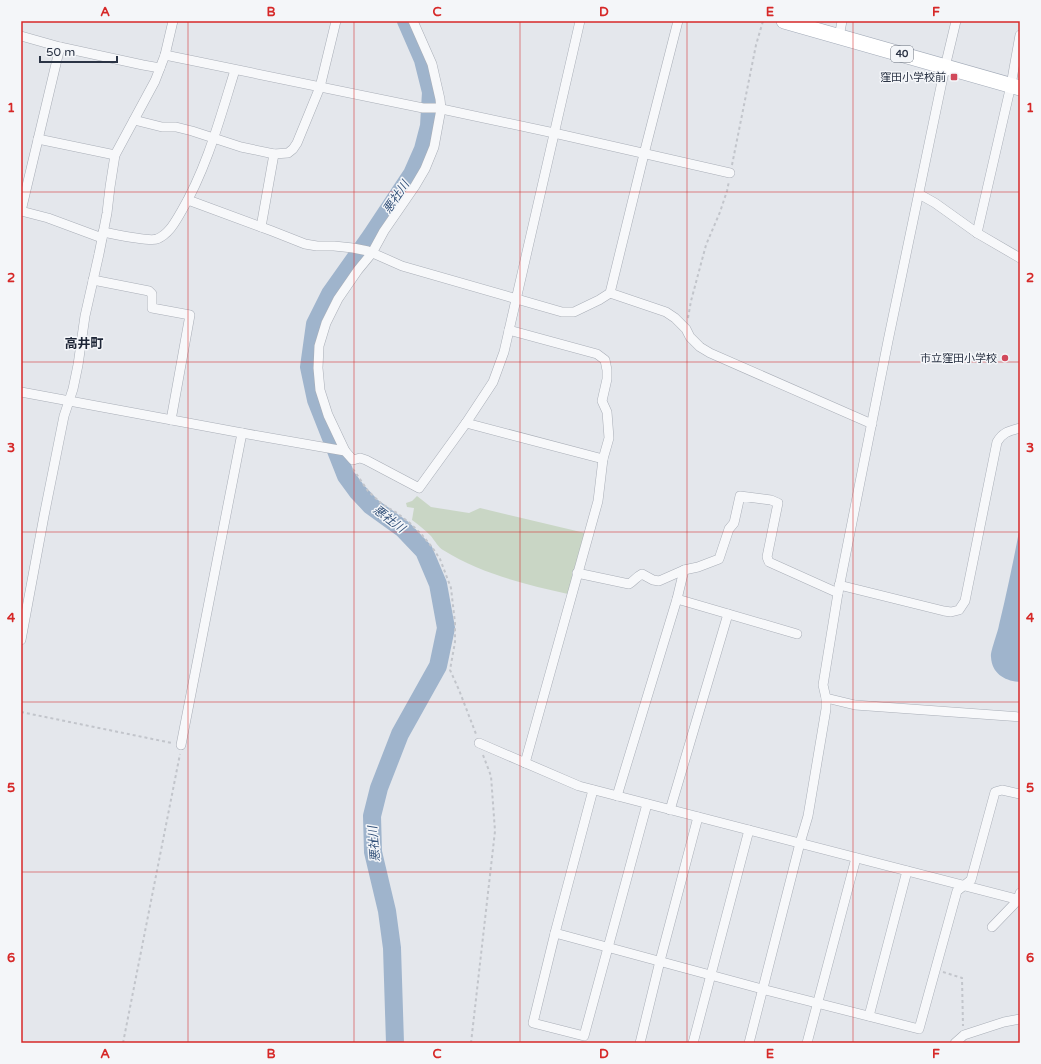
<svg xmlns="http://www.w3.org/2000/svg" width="1041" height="1064" viewBox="0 0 1041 1064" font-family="'Varela Round','Noto Sans JP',sans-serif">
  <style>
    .green { fill: #c9d6c5 }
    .water { fill: #9fb4cc }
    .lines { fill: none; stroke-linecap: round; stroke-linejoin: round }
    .river { stroke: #9fb4cc; stroke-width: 18 }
    .street-casing { stroke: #a9aeb7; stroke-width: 10 }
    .primary-casing { stroke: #a3abb8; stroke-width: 16 }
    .path { stroke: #c2c5cb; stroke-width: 2; stroke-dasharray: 3 3; stroke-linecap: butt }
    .street { stroke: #f7f8fa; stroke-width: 9 }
    .primary { stroke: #fff; stroke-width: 15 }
    .grid { fill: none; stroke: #d62828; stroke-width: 1; stroke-opacity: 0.55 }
    .poi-dot { fill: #d1495b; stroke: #f4f6f9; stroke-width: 1.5 }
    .labels { text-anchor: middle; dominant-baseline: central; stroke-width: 3; stroke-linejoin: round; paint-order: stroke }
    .shield { fill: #f4f6f9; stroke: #676e7b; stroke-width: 1 }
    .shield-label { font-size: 10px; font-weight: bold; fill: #2b3445 }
    .poi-label { font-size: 11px; fill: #2b3445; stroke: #f4f6f9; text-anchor: end }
    .water-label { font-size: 12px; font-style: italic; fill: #34527a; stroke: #f4f6f9 }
    .quarter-label { font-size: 13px; font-weight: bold; fill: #1d2536; stroke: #f4f6f9 }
    .neatline { fill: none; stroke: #d62828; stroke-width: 1.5 }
    .grid-label { font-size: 13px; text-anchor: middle; font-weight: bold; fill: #d62828 }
  </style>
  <rect width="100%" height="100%" fill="#e4e7ec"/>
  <!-- green -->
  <path class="green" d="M417 496 431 507 469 513 480 508 585 533 568 594C524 584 482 574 443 550 438 547 435 541 431 536 425 530 419 525 412 520L414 508 407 507 406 503 412 501Z"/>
  <!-- water -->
  <path class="water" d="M1020 526V682C1005 681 992 674 991 657 990 652 998 632 999 625 1007 592 1014 559 1020 526Z"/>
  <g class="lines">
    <!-- river -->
    <polyline class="river" points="395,1043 392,948 387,911 373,852 372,816 379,788 400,734 438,666 446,628 438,584 424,551 403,529 371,506 357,491 346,476 316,400 309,367 315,324 330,294 371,236 412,174 423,149 429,126 431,92 423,60 406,21"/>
    <defs>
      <g id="street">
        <polyline points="21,36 60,47 143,65 160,68"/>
        <polyline points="839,37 842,21"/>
        <polyline points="165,55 423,108 437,108 554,133 730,173"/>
        <polyline points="134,120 162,127 176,127 192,131 241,147 274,154 288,153 293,149 297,143 320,87 336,21"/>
        <polyline points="38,139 115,155"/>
        <polyline points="919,194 935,203 977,233 1020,258"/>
        <polyline points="188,200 272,231 305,244 317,246 334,246 353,248 368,251 402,266 562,312 574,312 599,300 610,293 666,312 675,318 686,329 690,337 700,347 710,353 872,424"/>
        <polyline points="21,211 60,47"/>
        <polyline points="21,211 48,218 102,238"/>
        <polyline points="261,227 274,154"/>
        <path d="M103 232C114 234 149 242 157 239 169 234 175 222 181 212 207 168 220 118 235 70"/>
        <polyline points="977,233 1011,85 1020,35"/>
        <polyline points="93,280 149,291 152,294 152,308 190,315 171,420"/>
        <polyline points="610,293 644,154 678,21"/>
        <polyline points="509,330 597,354 605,360 607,370 607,379 602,401 607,412 609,438 603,459 598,501 525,763"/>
        <polyline points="21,392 242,433 345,451 353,460 360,458 366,460 419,488 466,423 493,382 504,352 580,21"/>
        <polyline points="466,423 603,459"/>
        <polyline points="345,451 328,415 320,390 318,368 319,346 326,323 338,299 358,270 372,253 384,231 415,186 425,169 434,147 441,109 440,99 432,64 413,21"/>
        <path d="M577 573 629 584C634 581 636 577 642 574L653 580 659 581 684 570 698 567 719 559 729 529 734 523 740 496 771 500 778 503 767 557 769 562 838 593"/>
        <path d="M839 585 944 611 951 612 959 610 965 601 997 442C1003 432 1009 431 1020 428"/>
        <polyline points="677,599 684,570"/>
        <polyline points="21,640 44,516 64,416 73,389 78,365 85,316 99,254 107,213 110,187 115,155 155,81 165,55 173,21"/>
        <polyline points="826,698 855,705 1020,717"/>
        <polyline points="479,743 579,786 1020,900"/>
        <polyline points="181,745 242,433"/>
        <polyline points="593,790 555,933 762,989 919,1029 957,891 971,880 995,792 1002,790 1020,794"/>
        <polyline points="617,796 677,599 797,634"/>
        <polyline points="670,810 728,614"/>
        <polyline points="992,927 1018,900 1020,893"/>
        <polyline points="555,933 533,1023 584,1036 647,804"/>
        <polyline points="869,1016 907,871"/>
        <polyline points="640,1043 660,961 698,817"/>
        <polyline points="693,1043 749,830"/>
        <polyline points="749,1043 800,843 808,816 826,709 826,698 823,685 838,593 888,341 945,67 956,21"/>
        <polyline points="807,1043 856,858"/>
        <polyline points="955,1043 964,1035 1004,1022 1020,1019"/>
      </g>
      <polyline id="primary" points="784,21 1020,88"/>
    </defs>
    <!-- street casing -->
    <use href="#street" class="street-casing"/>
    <!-- primary casing -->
    <use href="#primary" class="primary-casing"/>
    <!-- path -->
    <g class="path">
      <polyline points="732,165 756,45 763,21"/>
      <polyline points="688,318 691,301 706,245 720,212 727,191 729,181"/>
      <polyline points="353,469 368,491 382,504 397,513 411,524 422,535 432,547 440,559 451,588 455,623 455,642 450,670 459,690 476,734"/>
      <polyline points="21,712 172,743"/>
      <polyline points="943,972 962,978 963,1026"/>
      <polyline points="123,1043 180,754"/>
      <polyline points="471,1043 495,831 491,776 483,755"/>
    </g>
    <!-- street -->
    <use href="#street" class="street"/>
    <!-- primary -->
    <use href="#primary" class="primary"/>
  </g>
  <!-- grid -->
  <path class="grid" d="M188 21V1043M354 21V1043M520 21V1043M687 21V1043M853 21V1043M21 192H1020M21 362H1020M21 532H1020M21 702H1020M21 872H1020"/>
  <!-- markers -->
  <g class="poi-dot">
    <rect x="950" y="73" width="8" height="8" rx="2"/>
    <circle cx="1005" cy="358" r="4"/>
  </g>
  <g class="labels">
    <!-- shield labels -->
    <rect class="shield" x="891" y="46" width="22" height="16" rx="3"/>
    <g class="shield-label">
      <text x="902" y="54">40</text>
    </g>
    <!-- poi labels -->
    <g class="poi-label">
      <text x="946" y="77">窪田小学校前</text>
      <text x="997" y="358">市立窪田小学校</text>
    </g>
    <!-- water labels -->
    <g class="water-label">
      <text transform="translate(396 197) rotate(-56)">悪社川</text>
      <text transform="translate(389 519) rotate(37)">悪社川</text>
      <text transform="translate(374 844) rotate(-95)">悪社川</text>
    </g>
    <!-- quarter labels -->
    <g class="quarter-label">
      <text x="84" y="344">高井町</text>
    </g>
  </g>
  <!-- border -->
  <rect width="1041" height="1064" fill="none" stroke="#f4f6f9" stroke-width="44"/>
  <!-- scale -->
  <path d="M40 56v6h77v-6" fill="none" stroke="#2b3445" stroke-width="2"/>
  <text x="46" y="56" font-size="12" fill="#2b3445" stroke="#f4f6f9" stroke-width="3" paint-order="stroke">50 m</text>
  <rect x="22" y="22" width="997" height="1020" class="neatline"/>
  <g class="grid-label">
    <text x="105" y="16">A</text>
    <text x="271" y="16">B</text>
    <text x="437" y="16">C</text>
    <text x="604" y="16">D</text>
    <text x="770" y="16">E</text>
    <text x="936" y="16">F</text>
    <text x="11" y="112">1</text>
    <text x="1030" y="112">1</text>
    <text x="11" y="282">2</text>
    <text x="1030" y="282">2</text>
    <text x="11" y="452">3</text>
    <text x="1030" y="452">3</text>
    <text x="11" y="622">4</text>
    <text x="1030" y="622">4</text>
    <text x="11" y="792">5</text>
    <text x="1030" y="792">5</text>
    <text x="11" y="962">6</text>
    <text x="1030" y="962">6</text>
    <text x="105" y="1058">A</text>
    <text x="271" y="1058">B</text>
    <text x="437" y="1058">C</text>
    <text x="604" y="1058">D</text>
    <text x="770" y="1058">E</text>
    <text x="936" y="1058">F</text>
  </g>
</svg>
